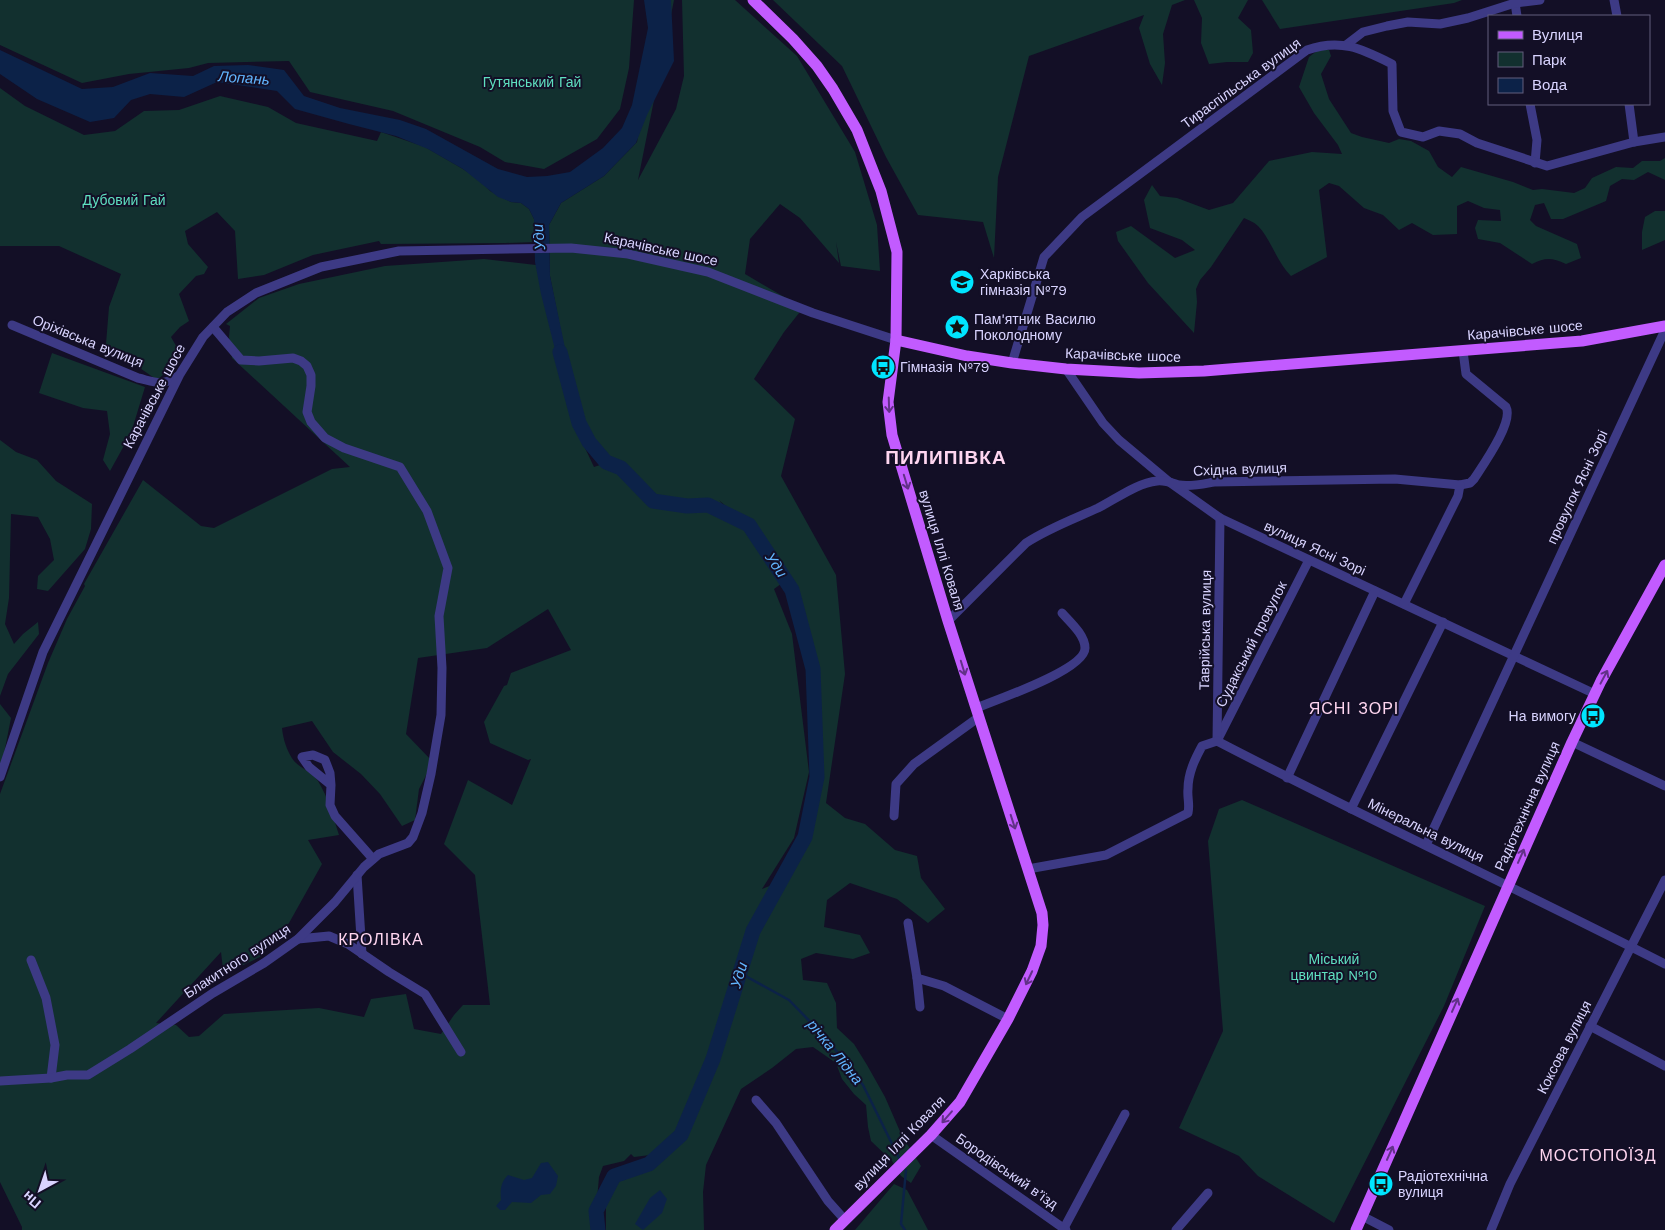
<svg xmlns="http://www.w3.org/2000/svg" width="1665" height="1230" viewBox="0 0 1665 1230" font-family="'Work Sans',sans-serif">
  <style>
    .green { fill: #12302f; fill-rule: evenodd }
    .water { fill: #0c2248 }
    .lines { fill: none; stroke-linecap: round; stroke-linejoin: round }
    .stream { stroke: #0c2248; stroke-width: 2.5 }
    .river { stroke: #0c2248; stroke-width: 15 }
    .minor { stroke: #3d3a85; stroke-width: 9 }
    .major { stroke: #c25bff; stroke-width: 11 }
    .oneway { stroke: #623188 }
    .labels { text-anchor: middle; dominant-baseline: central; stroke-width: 4; stroke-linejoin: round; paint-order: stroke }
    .park-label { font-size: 14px; fill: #5fe0c0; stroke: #130f26 }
    .street-label { font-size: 14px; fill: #d9d4ff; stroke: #130f26 }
    .poi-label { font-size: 14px; fill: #d9d4ff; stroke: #130f26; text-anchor: start }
    .water-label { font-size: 15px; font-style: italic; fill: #62b6ff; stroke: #130f26 }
    .quarter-label { font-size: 16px; letter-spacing: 1px; fill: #ffd6f0; stroke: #130f26 }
    .district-label { font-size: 19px; font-weight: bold; letter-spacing: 1px; fill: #ffd6f0; stroke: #130f26 }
  </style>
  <rect width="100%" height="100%" fill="#130f26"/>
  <!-- green -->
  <g class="green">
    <polygon points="0,0 634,0 629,68 620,109 597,139 544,169 505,162 480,147 393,111 310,92 289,61 208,63 189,68 129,74 82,83 0,45"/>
    <path d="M663 0H674L638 180 676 109 684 76 682 0H735L797 56 855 152 877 225 880 271 841 266 836 242 839 263 800 218 780 204 750 239 745 274 803 308 784 332 754 379 795 419 781 476 836 575 845 674 826 803 845 818 865 824 895 850 917 856 921 878 945 909 928 923 897 899 850 883 827 900 824 927 860 935 870 953 853 959 816 953 801 959 803 980 827 983 836 1003 837 1028 854 1044 867 1065 885 1097 902 1136 921 1166 911 1183 901 1176 892 1161 871 1141 868 1127 866 1105 854 1094 842 1079 836 1063 813 1047 796 1049 772 1068 741 1089 706 1165 703 1192 704 1230H606V1205L620 1178 649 1164 687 1129 722 1039 756 932 810 842 823 763 818 683 789 578 774 589 792 634 809 772 794 838 762 889 777 883 749 933 711 1054 680 1127 673 1136 650 1155 634 1157 631 1154 624 1161 603 1166 599 1177 597 1200 591 1230H22V1227L0 1182V794L48 663 67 619 85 586 84 584 143 480 201 526 214 528 332 469 350 467 232 358 229 337 230 326 226 324 259 298 299 284 385 266 484 259 536 265 573 414H569L594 467 615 460 606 453 590 435 575 403 550 276 549 225 561 203 604 176 637 142ZM617 461C635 470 644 492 664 499 667 500 673 498 675 498L652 504ZM719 500 772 548 788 575 742 527ZM548 609 571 650 511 673 507 685 504 686 484 722 490 743 528 760 531 759 512 805 468 780 444 844 475 875 490 1005H463L454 1015 441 1034 414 1029 406 994 371 999 364 1017 319 1008 224 1014 199 1036 189 1037 176 1025 156 1023 221 952 223 969 237 968 260 957 289 923 322 864 308 840 339 835C333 816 328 797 318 781 312 772 300 768 294 761 287 752 283 739 282 728L312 721 333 752 361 774 380 794 402 826 415 820 419 789 433 762 406 734 418 658 487 648Z"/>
    <polygon points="773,0 1185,0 1172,5 1163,34 1165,63 1162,85 1150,64 1139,28 1144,15 1029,56 998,177 994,258 983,222 918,215 886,157 842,66"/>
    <polygon points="1194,0 1248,0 1238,18 1251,30 1253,53 1248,62 1227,62 1209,64 1201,43 1202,18"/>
    <polygon points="1262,0 1462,0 1454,3 1280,29"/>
    <path d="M1318 50H1329L1331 56 1321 74 1329 99 1351 133 1362 137 1389 143 1399 139 1411 141 1429 151 1438 167 1452 177 1461 167 1513 182 1533 190 1542 189 1574 193 1585 188 1592 178 1616 167 1633 168 1642 161H1660L1665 158V180L1648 172 1634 180 1622 179 1610 186 1606 201 1563 219H1551L1544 203 1535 205 1530 220 1536 226 1577 244 1581 258 1566 264C1552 258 1546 257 1532 264L1500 243 1478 239 1475 228 1478 220 1501 221 1500 210 1484 208 1468 201 1457 206V234L1433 235 1412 223 1399 230 1383 215 1364 208 1339 186 1329 183 1319 190 1327 257 1291 276C1276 261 1271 239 1258 226 1254 222 1248 220 1244 218L1211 267 1200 280 1196 289 1197 302 1194 333 1148 283 1118 241 1116 232 1131 226 1175 258 1195 250 1182 240 1150 228 1144 200 1152 185 1160 196 1177 198 1209 210 1233 203 1269 161 1312 152 1342 154 1338 145 1314 113 1299 87 1309 57Z"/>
    <polygon points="0,88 25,106 84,135 115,131 144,111 179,110 220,96 268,107 296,123 377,141 381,132 425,147 463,169 482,182 490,191 511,202 521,203 529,209 534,219 535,242 505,243 381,244 379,241 313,255 264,275 238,279 235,231 217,212 185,231 188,244 208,267 204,274 196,276 179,294 189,321 180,327 171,337 180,353 170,369 157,380 130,361 105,356 109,307 121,274 59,246 0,246"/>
    <polygon points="1655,211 1665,211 1665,240 1642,250 1642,232 1645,217"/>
    <polygon points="52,353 145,387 131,433 110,471 103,460 110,434 107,411 83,408 39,393"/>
    <polygon points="0,440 16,452 37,460 56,481 92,504 91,529 85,549 48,591 37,589 38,576 54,560 50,539 38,517 11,514 9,598 5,624 14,644 23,634 38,622 39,634 8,674 0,696"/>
    <polygon points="0,704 11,718 0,774"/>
    <polygon points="1242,800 1485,906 1444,1006 1334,1223 1258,1176 1239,1156 1179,1128 1223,1031 1208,841 1219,809"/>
    <polygon points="894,1184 907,1190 928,1230 855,1230"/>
  </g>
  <!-- water -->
  <g class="water">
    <polygon points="644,0 671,0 674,61 647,115 636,143 604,176 561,203 549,225 550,276 569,367 562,377 541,294 535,262 534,219 529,209 521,203 511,202 498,197 463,169 428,149 396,136 349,124 295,109 277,91 217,82 184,97 150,94 131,100 114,118 90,122 37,99 0,74 0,50 82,89 113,87 150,73 193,76 214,66 248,65 284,70 304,96 340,108 400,120 426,129 498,169 527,177 547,176 570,172 603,148 622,128 632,105 648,28"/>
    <path d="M548 1162 558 1176 556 1186 550 1194 541 1195 531 1203 512 1202 505 1210H500L496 1206 501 1200C500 1189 501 1182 508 1175L524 1180 532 1178 541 1163Z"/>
    <polygon points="660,1190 667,1199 662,1213 643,1230 635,1224 650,1198"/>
  </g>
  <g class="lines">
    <!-- stream -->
    <g class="stream">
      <polyline points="740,973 789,1000 827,1039 863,1085 900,1160"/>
      <polyline points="905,1230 901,1224 906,1170"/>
    </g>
    <!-- river -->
    <polyline class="river" points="560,352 579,423 589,442 606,462 621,468 653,501 687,506 708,505 749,525 792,590 813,669 817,777 805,837 753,931 713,1059 681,1135 649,1164 614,1176 596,1211 598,1230"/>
    <!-- minor -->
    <g class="minor">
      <polyline points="1614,0 1617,16"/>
      <polyline points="1515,3 1517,16"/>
      <polyline points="1346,45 1363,32 1387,26 1408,22 1440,24 1468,18 1515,3 1540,0"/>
      <polyline points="1530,104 1537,140 1535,163"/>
      <polyline points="1629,104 1634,142"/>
      <path d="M12 325 138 378C155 382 162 387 178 376"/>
      <path d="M1012 363 1044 257 1082 217 1307 50C1341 38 1362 49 1392 64L1393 111 1401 132 1423 137 1439 131 1460 134 1477 143 1547 166 1634 142 1665 137"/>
      <polyline points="1066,369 1103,423 1119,440 1168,481 1220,518 1595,694"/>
      <path d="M1404 604 1458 496 1460 485 1470 483 1474 479C1483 465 1514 422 1506 407L1466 374 1463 351"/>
      <path d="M948 621 1026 543C1049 528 1074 519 1098 508 1116 499 1137 483 1157 481 1165 480 1172 483 1179 485 1191 487 1203 484 1214 482L1395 479 1460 485"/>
      <path d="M976 708C996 700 1085 670 1085 648 1085 635 1070 622 1062 613"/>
      <polyline points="1218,739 1309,560"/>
      <polyline points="1217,741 1220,518"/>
      <polyline points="1572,742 1665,786"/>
      <polyline points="0,777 43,652 180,374 203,337 227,312 256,293 321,267 399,251 571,248 628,254 708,272 813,313 896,340"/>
      <polyline points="1287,778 1375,591"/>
      <polyline points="331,785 330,773 325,760 313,755 302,757 309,767 331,785 330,805 335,816 373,859"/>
      <polyline points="1351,809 1443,622"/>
      <polyline points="894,816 896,784 914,764 979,717"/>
      <polyline points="1426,845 1665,330"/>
      <path d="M1028 869 1106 855 1188 813C1190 804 1187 797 1188 789 1188 773 1195 759 1202 746L1217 741C1365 818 1516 888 1665 964"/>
      <polyline points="357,875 362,954"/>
      <polyline points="908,923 917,978 944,986 1008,1019"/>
      <polyline points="298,939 329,936 348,944 389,972 425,994 461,1052"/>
      <polyline points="31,960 46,998 55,1045 51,1078"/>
      <polyline points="917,978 920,1007"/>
      <polyline points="1590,1026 1665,1066"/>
      <polyline points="0,1081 51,1078 67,1075 88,1075 130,1049 213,993 264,963 298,939 335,902 364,867 379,854 408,843 413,837 422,813 431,774 441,715 442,668 439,616 448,568 427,511 400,467 344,448 325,438 311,422 307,412 311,386 311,375 307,366 301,361 293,358 259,361 241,360 213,327"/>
      <polyline points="756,1100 776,1123 828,1201 845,1220"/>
      <polyline points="931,1135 1066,1230"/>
      <polyline points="1362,1216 1389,1230"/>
      <polyline points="1064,1228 1125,1114"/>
      <polyline points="1176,1230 1208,1193"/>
      <polyline points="1491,1230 1510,1184 1665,880"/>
    </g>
    <!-- major -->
    <g class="major">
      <polyline points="753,0 793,39 817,66 833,89 857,130 881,191 897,252 896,340 888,402 892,435 948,621 1042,913 1043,925 1041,946 1032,971 1008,1019 960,1102 931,1135 835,1230"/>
      <polyline points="896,340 967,356 1012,363 1066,369 1139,373 1204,371 1582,341 1665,326"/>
      <polyline points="1356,1230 1572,742 1601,681 1665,565"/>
    </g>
  </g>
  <!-- one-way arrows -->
  <defs><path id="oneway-shaft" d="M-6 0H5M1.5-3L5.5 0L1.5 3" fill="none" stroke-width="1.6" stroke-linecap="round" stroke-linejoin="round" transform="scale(1.25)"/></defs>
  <g class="oneway">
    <use href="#oneway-shaft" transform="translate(889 405) rotate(88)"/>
    <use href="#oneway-shaft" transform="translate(906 482) rotate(73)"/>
    <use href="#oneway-shaft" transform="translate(963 668) rotate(73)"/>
    <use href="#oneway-shaft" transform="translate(1604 677) rotate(-62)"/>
    <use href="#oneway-shaft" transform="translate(1013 822) rotate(72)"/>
    <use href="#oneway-shaft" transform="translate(1521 856) rotate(-66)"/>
    <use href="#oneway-shaft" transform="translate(1029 978) rotate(115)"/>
    <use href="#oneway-shaft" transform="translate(1455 1005) rotate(-66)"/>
    <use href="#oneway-shaft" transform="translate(947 1117) rotate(131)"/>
    <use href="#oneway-shaft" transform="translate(1390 1153) rotate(-66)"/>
  </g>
  <!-- icons -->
  <defs>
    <symbol id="school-disc" viewBox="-11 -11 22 22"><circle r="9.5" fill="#00e5ff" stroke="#130f26"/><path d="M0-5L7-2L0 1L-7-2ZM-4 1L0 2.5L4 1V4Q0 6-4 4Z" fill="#111"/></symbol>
    <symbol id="sight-disc" viewBox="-11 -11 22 22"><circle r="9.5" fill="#00e5ff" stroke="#130f26"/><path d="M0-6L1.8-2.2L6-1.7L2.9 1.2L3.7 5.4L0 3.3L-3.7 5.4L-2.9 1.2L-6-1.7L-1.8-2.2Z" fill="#111"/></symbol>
    <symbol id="bus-disc" viewBox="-11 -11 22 22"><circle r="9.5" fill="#00e5ff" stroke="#130f26"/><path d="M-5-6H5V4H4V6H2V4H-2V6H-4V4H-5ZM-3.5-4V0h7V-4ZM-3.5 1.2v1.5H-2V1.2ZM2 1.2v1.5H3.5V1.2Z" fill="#111"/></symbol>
  </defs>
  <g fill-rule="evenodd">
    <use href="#school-disc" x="948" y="268" width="28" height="28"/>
    <use href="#sight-disc" x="943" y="313" width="28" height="28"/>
    <use href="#bus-disc" x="869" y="353" width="28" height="28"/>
    <use href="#bus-disc" x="1579" y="702" width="28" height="28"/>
    <use href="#bus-disc" x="1367" y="1170" width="28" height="28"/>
  </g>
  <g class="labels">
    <!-- park labels -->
    <g class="park-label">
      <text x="532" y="82">Гутянський Гай</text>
      <text x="124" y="200">Дубовий Гай</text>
      <text x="1334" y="959">Міський<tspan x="1334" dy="16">цвинтар №10</tspan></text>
    </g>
    <!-- street labels -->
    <g class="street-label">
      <text transform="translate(1241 83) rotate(-36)">Тираспільська вулиця</text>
      <text transform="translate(661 249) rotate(12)">Карачівське шосе</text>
      <text transform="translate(1525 330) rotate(-5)">Карачівське шосе</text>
      <text transform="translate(88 341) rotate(22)">Оріхівська вулиця</text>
      <text transform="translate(1123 355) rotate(2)">Карачівське шосе</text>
      <text transform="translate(154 396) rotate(-62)">Карачівське шосе</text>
      <text transform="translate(1240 469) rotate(-2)">Східна вулиця</text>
      <text transform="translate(1577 487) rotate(-65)">провулок Ясні Зорі</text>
      <text transform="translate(1315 548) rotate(25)">вулиця Ясні Зорі</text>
      <text transform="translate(942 550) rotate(73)">вулиця Іллі Коваля</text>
      <text transform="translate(1205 630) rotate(-89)">Таврійська вулиця</text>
      <text transform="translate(1251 644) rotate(-63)">Судакський провулок</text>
      <text transform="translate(1527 806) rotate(-66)">Радіотехнічна вулиця</text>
      <text transform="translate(1426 830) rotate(26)">Мінеральна вулиця</text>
      <text transform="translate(237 961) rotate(-33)">Блакитного вулиця</text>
      <text transform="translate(1564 1047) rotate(-63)">Коксова вулиця</text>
      <text transform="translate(899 1143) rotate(-46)">вулиця Іллі Коваля</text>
      <text transform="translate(1007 1171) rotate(35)">Бородівський в’їзд</text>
    </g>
    <!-- poi labels -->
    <g class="poi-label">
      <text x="980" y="274">Харківська<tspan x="980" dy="16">гімназія №79</tspan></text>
      <text x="974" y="319">Пам'ятник Василю<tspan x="974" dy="16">Поколодному</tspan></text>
      <text x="900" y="367">Гімназія №79</text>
      <text x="1576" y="716" text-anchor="end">На вимогу</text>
      <text x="1398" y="1176">Радіотехнічна<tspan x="1398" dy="16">вулиця</tspan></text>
    </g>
    <!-- water labels -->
    <g class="water-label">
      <text transform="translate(244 78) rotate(4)">Лопань</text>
      <text transform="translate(539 237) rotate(-96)">Уди</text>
      <text transform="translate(776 565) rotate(56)">Уди</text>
      <text transform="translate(739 975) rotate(-73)">Уди</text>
      <text transform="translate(835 1052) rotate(51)">річка Лідна</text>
    </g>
    <!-- quarter labels -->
    <g class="quarter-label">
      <text x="1354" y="708">ЯСНІ ЗОРІ</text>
      <text x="381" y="939">КРОЛІВКА</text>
      <text x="1598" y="1155">МОСТОПОЇЗД</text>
    </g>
    <!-- district labels -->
    <g class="district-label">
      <text x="946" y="457">ПИЛИПІВКА</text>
    </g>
  </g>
  <!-- legend -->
  <rect x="1488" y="15" width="162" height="90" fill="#130f26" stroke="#625e7d"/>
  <rect x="1498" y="31" width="25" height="8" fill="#c25bff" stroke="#625e7d"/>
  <text x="1532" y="40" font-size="15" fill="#d9d4ff">Вулиця</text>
  <rect x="1498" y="52" width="25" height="15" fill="#12302f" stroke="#625e7d"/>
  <text x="1532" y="65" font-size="15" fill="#d9d4ff">Парк</text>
  <rect x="1498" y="78" width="25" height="15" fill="#0c2248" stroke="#625e7d"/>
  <text x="1532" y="90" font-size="15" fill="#d9d4ff">Вода</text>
  <!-- north arrow -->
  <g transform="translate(40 1190) rotate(220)" stroke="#130f26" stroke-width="4" paint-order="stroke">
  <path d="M0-4L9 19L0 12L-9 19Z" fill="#d9d4ff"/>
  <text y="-8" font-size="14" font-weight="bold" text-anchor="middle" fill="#d9d4ff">Пн</text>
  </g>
</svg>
